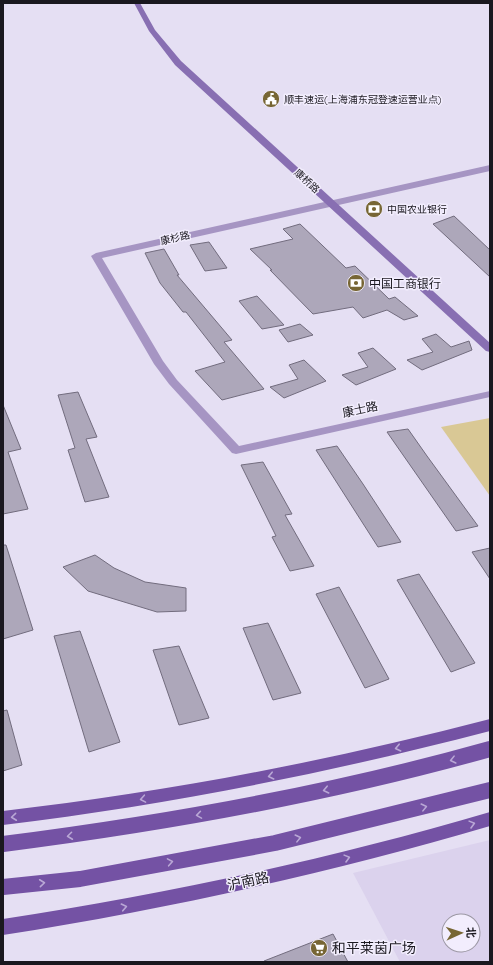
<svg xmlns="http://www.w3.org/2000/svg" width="493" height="965" viewBox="0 0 493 965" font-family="Quicksand,'Noto Sans SC',sans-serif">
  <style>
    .built { fill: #dbd2ed; fill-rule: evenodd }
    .green { fill: #d9c895 }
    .building { fill: #ada7ba; stroke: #726c7e }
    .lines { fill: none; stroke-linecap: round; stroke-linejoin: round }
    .street { fill: #a695c3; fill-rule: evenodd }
    .secondary { fill: #886fb2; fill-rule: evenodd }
    .primary { fill: #7452a4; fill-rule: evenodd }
    .primary-bridge { stroke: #7452a4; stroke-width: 16 }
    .oneway { stroke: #b9a7d5 }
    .labels { text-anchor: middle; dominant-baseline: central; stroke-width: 3; stroke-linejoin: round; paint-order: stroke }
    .far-poi-label { font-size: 10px; fill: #1a181f; stroke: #f2edfd; text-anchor: start }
    .far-street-label { font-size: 10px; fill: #1a181f; stroke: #f2edfd }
    .poi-label { font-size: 12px; fill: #1a181f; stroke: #f2edfd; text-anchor: start }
    .street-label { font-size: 12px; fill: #1a181f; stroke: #f2edfd }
    .near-street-label { font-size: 14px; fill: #1a181f; stroke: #f2edfd }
    .near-poi-label { font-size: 14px; fill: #1a181f; stroke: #f2edfd; text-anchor: start }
  </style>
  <rect width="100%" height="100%" fill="#e5dff3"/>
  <!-- built -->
  <path class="built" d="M490 840V962H400L353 873ZM449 921H473V945H449Z"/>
  <!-- green -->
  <polygon class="green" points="490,418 490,496 441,427"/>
  <!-- building -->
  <g class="building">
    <polygon points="454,216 490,250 490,277 433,224"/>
    <polygon points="300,224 346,268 355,266 389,299 395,297 418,316 404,320 387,310 363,318 353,307 313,314 270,270 272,270 250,249 293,239 283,229"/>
    <polygon points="209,242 227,268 205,271 190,245"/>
    <polygon points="164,249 179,275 177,275 232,340 224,342 264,389 222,400 195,371 225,362 186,312 183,312 160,283 145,253"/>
    <polygon points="257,296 284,325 262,329 239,301"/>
    <polygon points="300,324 313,335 288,342 279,330"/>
    <polygon points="436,334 451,347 469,341 472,350 422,370 407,360 433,352 422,339"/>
    <polygon points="373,348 396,369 356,385 342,375 368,367 358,353"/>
    <polygon points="304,360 326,381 284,398 270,387 298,379 289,365"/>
    <polygon points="78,392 97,437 86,439 109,497 85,502 68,450 75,448 58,395"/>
    <polygon points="3,405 21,449 8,452 28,509 3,514"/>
    <polygon points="408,429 427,456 478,526 456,531 387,432"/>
    <polygon points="337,446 363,484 401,542 378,547 316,450"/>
    <polygon points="263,462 292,514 285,515 314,566 290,571 272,537 276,536 241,465"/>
    <polygon points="3,545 6,545 33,630 3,639"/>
    <polygon points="490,548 490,579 472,552"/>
    <polygon points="95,555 114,568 145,582 186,588 186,611 157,612 88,591 63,567"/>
    <polygon points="419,574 475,663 451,672 397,580"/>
    <polygon points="339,587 389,679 365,688 316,594"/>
    <polygon points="268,623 301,693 273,700 243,628"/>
    <polygon points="80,631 120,742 89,752 54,636"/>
    <polygon points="179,646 209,718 179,725 153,650"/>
    <polygon points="7,710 22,765 3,771 3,711"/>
    <polygon points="333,934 348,962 264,962 264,961"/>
  </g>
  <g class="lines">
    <!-- street -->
    <polygon class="street" points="490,165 490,171 102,258 163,361 177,380 239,446 490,391 490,397 236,454 232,453 169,384 154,364 91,256 96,253"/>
    <!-- secondary -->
    <polygon class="secondary" points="134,3 140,3 155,30 181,61 490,343 490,352 486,351 175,65 149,31"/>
    <!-- primary -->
    <g class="primary">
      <path d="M490 719V731C329 773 168 805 3 825V811C168 792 329 761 490 719Z"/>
      <path d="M490 812V826C330 873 168 909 3 935V919C168 894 330 859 490 812Z"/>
    </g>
    <!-- primary-bridge -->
    <g class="primary-bridge">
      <path d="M3 844C168 823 330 794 490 749"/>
      <polyline points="3,887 80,879 275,843 490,790"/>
    </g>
  </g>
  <!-- one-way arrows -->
  <defs><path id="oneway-chevron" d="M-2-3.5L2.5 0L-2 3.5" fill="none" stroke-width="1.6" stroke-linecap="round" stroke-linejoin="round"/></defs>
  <g class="oneway">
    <use href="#oneway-chevron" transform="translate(398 748) rotate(167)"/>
    <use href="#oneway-chevron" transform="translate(453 760) rotate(166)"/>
    <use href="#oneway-chevron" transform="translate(271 776) rotate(167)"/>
    <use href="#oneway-chevron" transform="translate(326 790) rotate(167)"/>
    <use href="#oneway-chevron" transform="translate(143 799) rotate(170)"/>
    <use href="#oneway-chevron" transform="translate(424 807) rotate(-14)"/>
    <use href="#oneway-chevron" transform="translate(199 815) rotate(171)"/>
    <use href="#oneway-chevron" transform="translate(14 817) rotate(174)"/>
    <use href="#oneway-chevron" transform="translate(472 824) rotate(-15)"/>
    <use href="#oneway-chevron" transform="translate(70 836) rotate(173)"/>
    <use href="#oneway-chevron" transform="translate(298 838) rotate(-14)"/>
    <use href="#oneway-chevron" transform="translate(347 858) rotate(-15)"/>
    <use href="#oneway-chevron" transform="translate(170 862) rotate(-10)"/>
    <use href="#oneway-chevron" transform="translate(42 883) rotate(-6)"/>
    <use href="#oneway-chevron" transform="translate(124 907) rotate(-12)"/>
  </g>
  <!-- icons -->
  <defs>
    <symbol id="civic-disc" viewBox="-11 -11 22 22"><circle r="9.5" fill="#776634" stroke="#f2edfd"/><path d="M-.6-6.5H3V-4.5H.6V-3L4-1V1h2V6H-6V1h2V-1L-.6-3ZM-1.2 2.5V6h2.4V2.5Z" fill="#fff"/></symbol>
    <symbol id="bank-disc" viewBox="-11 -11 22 22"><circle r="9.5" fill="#776634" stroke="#f2edfd"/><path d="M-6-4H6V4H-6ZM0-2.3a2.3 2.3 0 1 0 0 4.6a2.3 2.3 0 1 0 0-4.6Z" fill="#fff"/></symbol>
    <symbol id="supermarket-disc" viewBox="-11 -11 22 22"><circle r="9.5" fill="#776634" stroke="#f2edfd"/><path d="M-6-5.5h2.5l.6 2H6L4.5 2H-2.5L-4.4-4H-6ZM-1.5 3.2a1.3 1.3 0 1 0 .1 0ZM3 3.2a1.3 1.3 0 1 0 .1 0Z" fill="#fff"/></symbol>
  </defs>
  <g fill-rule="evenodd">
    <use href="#civic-disc" x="261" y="89" width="20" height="20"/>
    <use href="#bank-disc" x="364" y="199" width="20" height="20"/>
    <use href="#bank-disc" x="346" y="273" width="20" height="20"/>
    <use href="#supermarket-disc" x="309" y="938" width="20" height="20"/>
  </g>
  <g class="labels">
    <!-- far-poi labels -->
    <g class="far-poi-label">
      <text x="284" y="99">顺丰速运(上海浦东冠登速运营业点)</text>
      <text x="387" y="209">中国农业银行</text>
    </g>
    <!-- far-street labels -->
    <g class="far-street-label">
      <text transform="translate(307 181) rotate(42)">康桥路</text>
      <text transform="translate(175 238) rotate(-13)">康杉路</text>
    </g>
    <!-- poi labels -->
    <g class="poi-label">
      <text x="369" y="283">中国工商银行</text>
    </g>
    <!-- street labels -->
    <g class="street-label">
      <text transform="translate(360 409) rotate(-12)">康士路</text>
    </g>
    <!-- near-street labels -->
    <g class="near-street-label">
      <text transform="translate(248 881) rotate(-12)">沪南路</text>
    </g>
    <!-- near-poi labels -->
    <g class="near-poi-label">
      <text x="332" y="948">和平莱茵广场</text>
    </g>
  </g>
  <!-- border -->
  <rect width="493" height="965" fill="none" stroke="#1a181f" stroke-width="8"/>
  <!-- north arrow -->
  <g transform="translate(461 933) rotate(87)"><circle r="19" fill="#f2edfd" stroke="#9c98a4"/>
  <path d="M0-3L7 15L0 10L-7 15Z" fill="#776634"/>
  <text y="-6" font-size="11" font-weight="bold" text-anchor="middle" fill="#1a181f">北</text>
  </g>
</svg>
